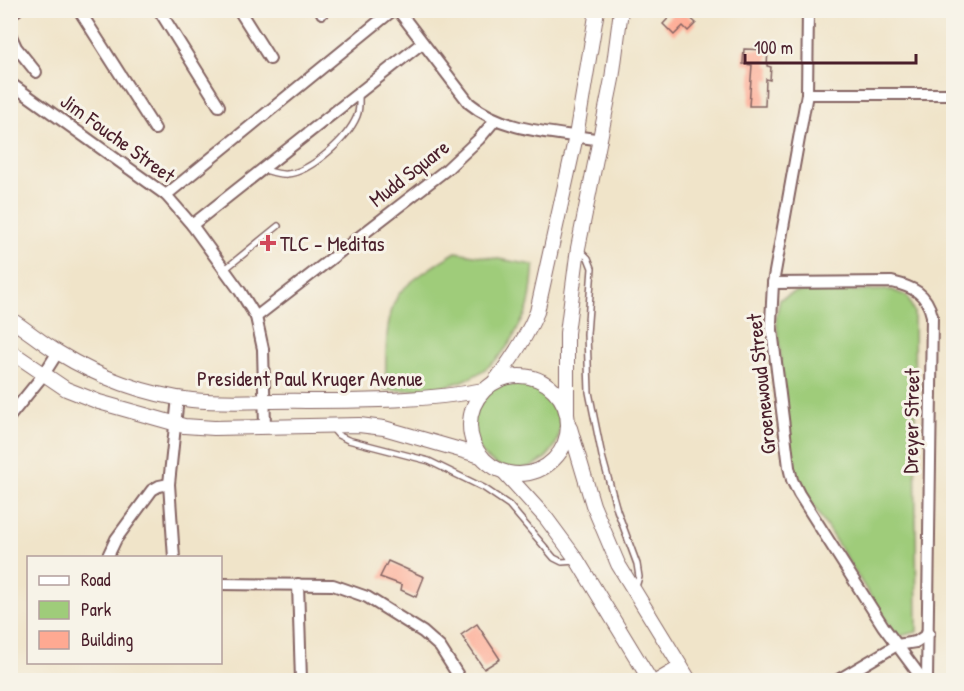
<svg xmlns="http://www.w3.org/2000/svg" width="964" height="691" viewBox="0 0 964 691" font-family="'Patrick Hand',sans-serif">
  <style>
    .green { fill: #9fcc7a; stroke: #747652; stroke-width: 1.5 }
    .building { fill: #fea992 }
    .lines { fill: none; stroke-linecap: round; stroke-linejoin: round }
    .lane-casing { stroke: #846462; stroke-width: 8 }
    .street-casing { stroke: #846462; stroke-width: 14 }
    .secondary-casing { stroke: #846462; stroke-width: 16 }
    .lane { stroke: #fff; stroke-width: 5 }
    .street { stroke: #fff; stroke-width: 10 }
    .secondary { stroke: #fff; stroke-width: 14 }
    .poi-dot { fill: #d1495b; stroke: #f7f3e8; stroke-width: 2 }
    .labels { text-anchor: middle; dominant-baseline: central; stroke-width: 6; stroke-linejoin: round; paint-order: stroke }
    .street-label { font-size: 21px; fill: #4a1f2b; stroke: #f7f3e8 }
    .poi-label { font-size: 21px; fill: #4a1f2b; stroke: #f7f3e8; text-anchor: start }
  </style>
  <rect width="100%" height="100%" fill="#f7f3e8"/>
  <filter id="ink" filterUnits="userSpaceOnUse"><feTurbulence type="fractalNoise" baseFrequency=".0167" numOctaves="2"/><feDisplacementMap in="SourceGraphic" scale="12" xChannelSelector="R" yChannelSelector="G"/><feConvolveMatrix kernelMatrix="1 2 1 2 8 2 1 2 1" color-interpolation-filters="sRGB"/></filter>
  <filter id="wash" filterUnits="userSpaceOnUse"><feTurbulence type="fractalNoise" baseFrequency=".008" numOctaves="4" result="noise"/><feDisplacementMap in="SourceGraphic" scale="24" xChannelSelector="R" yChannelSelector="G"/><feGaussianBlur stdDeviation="1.35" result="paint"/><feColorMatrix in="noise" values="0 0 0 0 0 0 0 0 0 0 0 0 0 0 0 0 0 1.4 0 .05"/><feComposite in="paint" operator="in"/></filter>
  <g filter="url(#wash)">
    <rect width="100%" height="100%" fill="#f0e4c9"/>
    <!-- green -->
    <g class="green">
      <path d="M456 252 534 265C532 278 532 294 528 307 526 314 522 321 518 328 492 384 442 392 385 390 387 360 383 324 397 297 405 283 442 260 456 252Z"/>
      <polygon points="892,290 907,296 914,312 917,632 896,637 794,475 776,317 780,299 795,292"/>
      <circle cx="516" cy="425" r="44"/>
    </g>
    <g id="blocks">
      <!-- building -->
      <g class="building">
        <polygon points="676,10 691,10 687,15 696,23 688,31 683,26 674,35 663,24"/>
        <polygon points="744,49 768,50 767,66 771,67 770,80 766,79 765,106 749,106 752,65 743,64"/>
        <polygon points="388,561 424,577 416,597 401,590 402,585 380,577"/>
        <polygon points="477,624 500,659 484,669 461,635"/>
      </g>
    </g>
  </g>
  <g filter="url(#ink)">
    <use href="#blocks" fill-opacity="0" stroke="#846462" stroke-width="1.5"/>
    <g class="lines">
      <defs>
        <g id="lane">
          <path d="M265 170C272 172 280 175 287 174 311 172 348 138 357 116 360 109 359 100 359 93"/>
          <polyline points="579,249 588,258 592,268 587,334 589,392 602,456 617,510 637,564 639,577 635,590"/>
          <polyline points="224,270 278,226"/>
          <polyline points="332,428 338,435 348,440 429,461 484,488 509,505 554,558 562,562 576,561"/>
        </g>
        <g id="street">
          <polyline points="79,10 155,129"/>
          <polyline points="159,10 219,106"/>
          <polyline points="239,10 270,59"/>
          <polyline points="321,10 322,13"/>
          <path d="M398 10 469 103C505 133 556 132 601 140"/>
          <polyline points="808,10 807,94 773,283 771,322 789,467 792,480 799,494 883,626 923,680"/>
          <polyline points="10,13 17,10"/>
          <polyline points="10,34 16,47 36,72"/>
          <polyline points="10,83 166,195 192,225 240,291 256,317 263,349 265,427"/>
          <polyline points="807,94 954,94"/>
          <polyline points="166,195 393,10"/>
          <polyline points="192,225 422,43"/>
          <path d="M773 283 892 282C913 287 927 293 932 316L927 680"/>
          <polyline points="256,317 447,169 479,139 495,120"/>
          <polyline points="10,416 44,374 58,352"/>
          <polyline points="107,558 116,539 152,490 159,486 169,484"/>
          <polyline points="174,558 169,484 178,397"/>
          <polyline points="220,584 333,585 367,597 423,632 440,647 461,680"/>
          <polyline points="298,584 301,680"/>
          <polyline points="838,680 897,645 916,642 929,633"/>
        </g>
        <g id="secondary">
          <path d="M10 319C27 330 42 343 59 353 98 377 146 395 192 400 230 404 268 400 306 401 366 401 425 401 484 390"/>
          <polyline points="10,351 66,389 99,402 184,426 214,428 359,425 384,428 481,456"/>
          <circle cx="519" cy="425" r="49"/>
          <path d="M495 381C512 359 526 338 537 312L576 136 597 10"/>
          <polyline points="567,413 567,333 578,248 612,79 621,10"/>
          <polyline points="570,428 593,505 618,564 689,680"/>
          <polyline points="505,473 546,518 577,560 650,680"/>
          <polyline points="659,680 681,667"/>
        </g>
      </defs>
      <!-- lane casing -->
      <use href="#lane" class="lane-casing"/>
      <!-- street casing -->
      <use href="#street" class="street-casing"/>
      <!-- secondary casing -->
      <use href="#secondary" class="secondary-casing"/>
      <!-- lane -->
      <use href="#lane" class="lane"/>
      <!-- street -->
      <use href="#street" class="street"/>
      <!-- secondary -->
      <use href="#secondary" class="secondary"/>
    </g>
  </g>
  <!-- markers -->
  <path class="poi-dot" d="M265 234h6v6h6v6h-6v6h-6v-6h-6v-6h6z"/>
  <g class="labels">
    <!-- street labels -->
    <g class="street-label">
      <text transform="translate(118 138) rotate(36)">Jim Fouche Street</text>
      <text transform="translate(409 173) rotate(-38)">Mudd Square</text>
      <text x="310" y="378">President Paul Kruger Avenue</text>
      <text transform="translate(761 384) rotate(-96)">Groenewoud Street</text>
      <text transform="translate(911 421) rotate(-89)">Dreyer Street</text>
    </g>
    <!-- poi labels -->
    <g class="poi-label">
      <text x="280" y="243">TLC - Meditas</text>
    </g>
  </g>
  <!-- margin -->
  <rect width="964" height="691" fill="none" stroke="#f7f3e8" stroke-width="36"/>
  <!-- legend -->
  <rect x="27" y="556" width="195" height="108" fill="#f7f3e8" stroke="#b29e9c" stroke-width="1.5"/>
  <rect x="39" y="576" width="30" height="9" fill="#ffffff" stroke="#b29e9c" stroke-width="1.5"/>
  <text x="81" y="586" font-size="18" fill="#4a1f2b">Road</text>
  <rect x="39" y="601" width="30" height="18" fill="#9fcc7a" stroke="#b29e9c" stroke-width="1.5"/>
  <text x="81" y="616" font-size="18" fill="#4a1f2b">Park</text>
  <rect x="39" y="631" width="30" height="18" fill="#fea992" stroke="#b29e9c" stroke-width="1.5"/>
  <text x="81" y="646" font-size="18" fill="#4a1f2b">Building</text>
  <!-- scale -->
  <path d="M745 54v9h171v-9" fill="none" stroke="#4a1f2b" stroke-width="3"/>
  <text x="754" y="54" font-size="18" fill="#4a1f2b" stroke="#f7f3e8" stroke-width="4.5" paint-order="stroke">100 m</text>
</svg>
